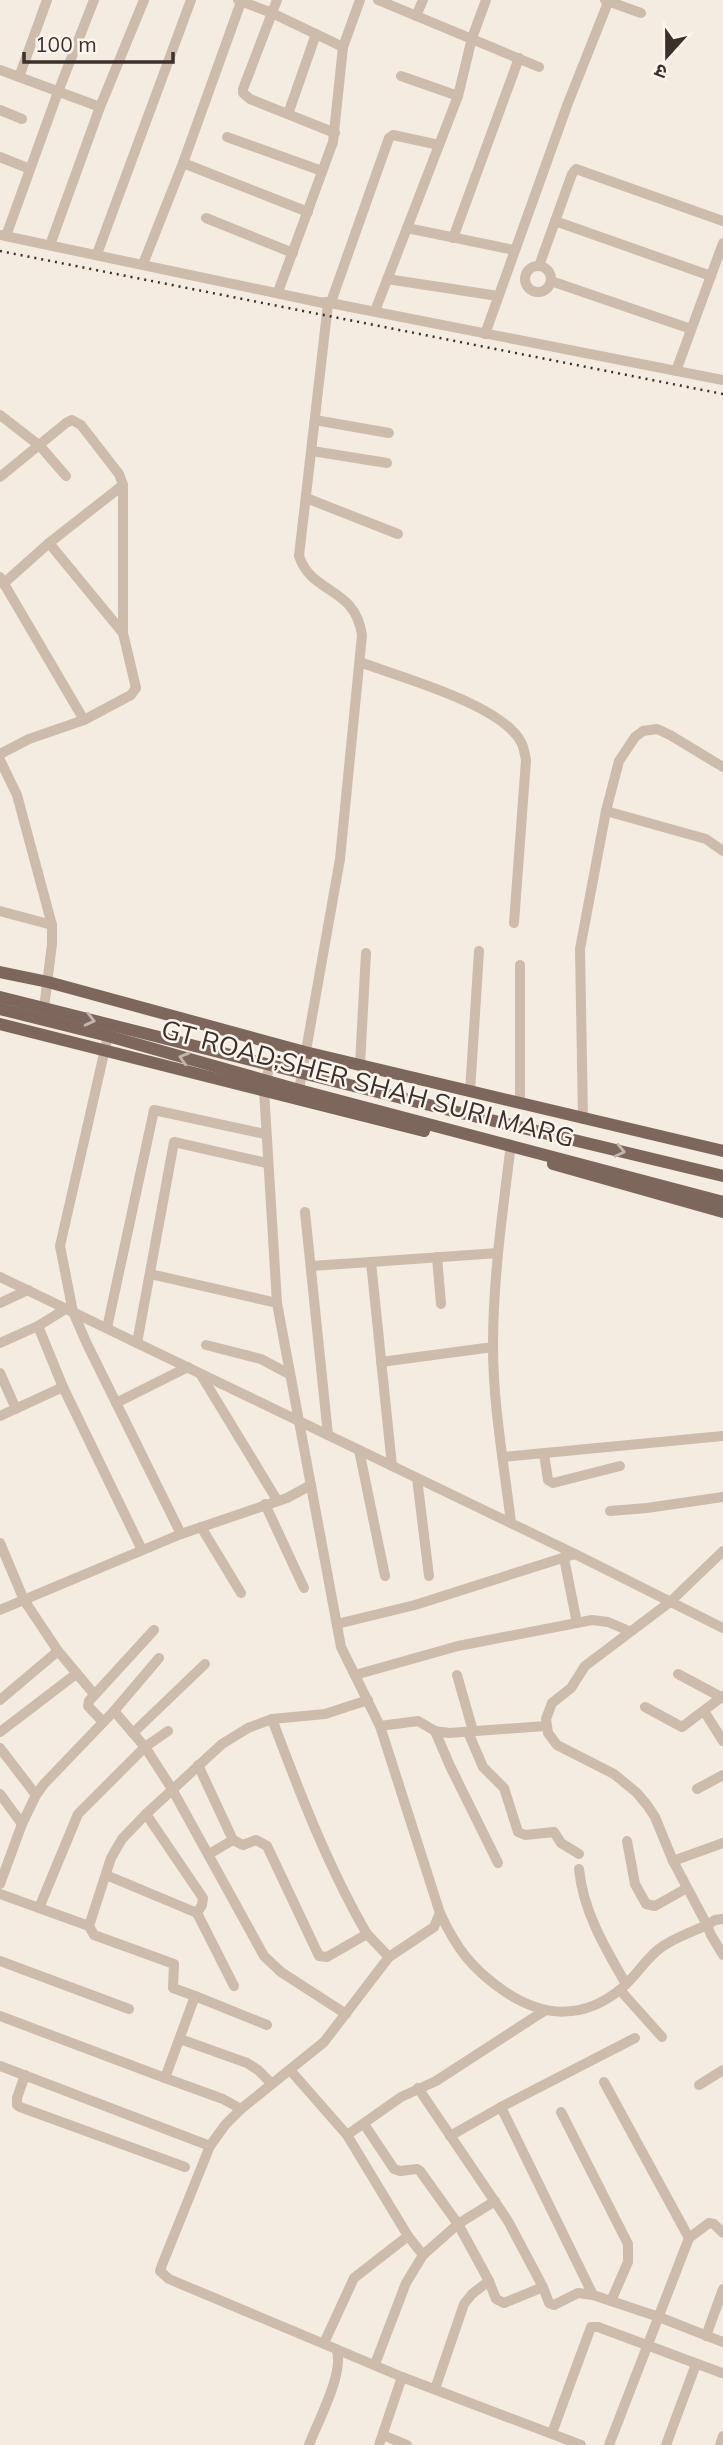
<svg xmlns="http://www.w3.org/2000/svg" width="723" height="2445" viewBox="0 0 723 2445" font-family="Mulish,'Noto Sans Devanagari',sans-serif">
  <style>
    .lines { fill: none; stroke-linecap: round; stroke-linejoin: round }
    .minor { stroke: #cdbbac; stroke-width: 10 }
    .major { stroke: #7d675c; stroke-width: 12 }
    .rail { stroke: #3b302b; stroke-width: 2.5; stroke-dasharray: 2 5; stroke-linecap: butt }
    .oneway { stroke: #c2b5ac }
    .labels { text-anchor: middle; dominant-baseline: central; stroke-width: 5; stroke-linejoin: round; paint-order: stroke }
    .street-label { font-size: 26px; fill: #3b302b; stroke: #fbf5ee }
  </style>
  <rect width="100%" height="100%" fill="#f4ebe1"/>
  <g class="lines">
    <!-- minor -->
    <g class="minor">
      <polyline points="238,0 272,13 343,47"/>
      <polyline points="277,0 243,89 243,93 250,99 335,133"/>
      <polyline points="378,0 539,67"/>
      <polyline points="605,0 641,13"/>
      <polyline points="416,16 423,0"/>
      <polyline points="0,70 100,107"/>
      <polyline points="401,76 458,96 472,38 486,0"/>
      <polyline points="19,77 47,0"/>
      <polyline points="0,110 22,119"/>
      <polyline points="288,114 316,34"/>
      <polyline points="227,137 322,171"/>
      <polyline points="0,157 30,169"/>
      <polyline points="183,163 308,212"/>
      <polyline points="206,218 293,253"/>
      <polyline points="555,221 711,276"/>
      <polyline points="407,228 514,250"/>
      <path d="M0 235 328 304 299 556C312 595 355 586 362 635L340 859 299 1090"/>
      <polyline points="6,236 58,92 94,0"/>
      <polyline points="453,238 519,58"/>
      <polyline points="50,245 100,107 144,0"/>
      <polyline points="97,254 191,0"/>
      <polyline points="143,264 183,163 241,2"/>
      <circle cx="538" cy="279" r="13"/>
      <polyline points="539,266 572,174 576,169 723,221"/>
      <polyline points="387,279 498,296"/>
      <polyline points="551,281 691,329"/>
      <polyline points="278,292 333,142 343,47 360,0"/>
      <polyline points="325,302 723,380"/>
      <polyline points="331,302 389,138 393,135 439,145"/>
      <polyline points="375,311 458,96"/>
      <polyline points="485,334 568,103 609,0"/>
      <polyline points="676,371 723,243"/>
      <polyline points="0,415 40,446 66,476"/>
      <polyline points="315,420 389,433"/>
      <polyline points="312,451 387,463"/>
      <polyline points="0,477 66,423 72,420 81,425 119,474 123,485 123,633 136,688 131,695 84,720 29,739 0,754"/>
      <polyline points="306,498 398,534"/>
      <polyline points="49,543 123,485"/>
      <polyline points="0,577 84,720"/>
      <polyline points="3,584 49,543 123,633"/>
      <path d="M360 662C399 677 505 705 522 744 524 749 525 755 526 760L514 923"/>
      <polyline points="0,760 17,795 52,925 52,944 44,1008"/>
      <polyline points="606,811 706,839 723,851"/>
      <polyline points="0,911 52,925"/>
      <polyline points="108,1036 60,1246 73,1312 87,1344 181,1534"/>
      <path d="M270 1064 264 1090 277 1303 341 1647 380 1726 440 1913C456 1948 472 1969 504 1991 543 2018 584 2020 622 1988 636 1976 645 1960 659 1949 673 1938 692 1932 707 1925L673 1861 655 1817 647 1805 637 1793 614 1774 557 1745 548 1733 546 1719 552 1703 571 1688 585 1666 670 1602 723 1551"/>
      <polyline points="360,1065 366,953"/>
      <polyline points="470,1092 479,951"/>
      <polyline points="520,1104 520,965"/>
      <polyline points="583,1119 580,949 606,811 619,761 635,737 643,731 657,729 670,735 723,767"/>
      <path d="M509 1144 510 1152C502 1216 493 1281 493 1346 493 1405 504 1464 511 1523"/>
      <polyline points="305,1212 328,1435"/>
      <polyline points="437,1257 441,1304"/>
      <polyline points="311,1266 371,1262"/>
      <polyline points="150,1274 277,1303"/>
      <polyline points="0,1277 575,1554 723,1628"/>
      <polyline points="0,1303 28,1290"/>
      <polyline points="38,1326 63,1387 142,1550"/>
      <polyline points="107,1328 154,1110 265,1134"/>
      <polyline points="0,1343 38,1326 67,1308"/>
      <polyline points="137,1343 174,1142 267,1163"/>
      <polyline points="206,1345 261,1359 289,1374"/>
      <polyline points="381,1362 493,1347"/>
      <polyline points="0,1373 16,1409"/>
      <polyline points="201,1375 277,1500"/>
      <polyline points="116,1403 188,1367"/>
      <polyline points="0,1416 63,1387"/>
      <polyline points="359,1450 385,1576"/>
      <polyline points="544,1454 548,1480 553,1483 620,1466"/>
      <polyline points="503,1457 723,1436"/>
      <polyline points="392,1466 371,1262 498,1253"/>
      <polyline points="417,1478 429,1576"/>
      <polyline points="265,1504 304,1588"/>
      <polyline points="610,1511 647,1508 723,1497"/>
      <polyline points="201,1527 241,1593"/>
      <polyline points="0,1543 24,1600 58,1651 94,1694"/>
      <polyline points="564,1558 577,1623"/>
      <polyline points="0,1610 181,1534 287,1498 311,1485"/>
      <polyline points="337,1624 415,1605 575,1554"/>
      <polyline points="678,1674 723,1698"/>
      <polyline points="355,1675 458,1646 592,1620 608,1622 629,1631"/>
      <polyline points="457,1675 473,1731"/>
      <polyline points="0,1700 58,1651"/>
      <polyline points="645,1707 682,1727 723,1696"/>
      <polyline points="114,1711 159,1658"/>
      <polyline points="704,1711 723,1741"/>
      <path d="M272 1719C299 1791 328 1867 367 1934"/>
      <polyline points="103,1722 88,1706 89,1701 154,1630"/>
      <polyline points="380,1726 418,1721 435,1731 449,1733 546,1726"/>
      <polyline points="435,1731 450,1766 498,1863"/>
      <polyline points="0,1732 76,1674"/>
      <polyline points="468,1732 483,1767 504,1788 518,1832 525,1835 554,1832 561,1843 579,1854"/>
      <polyline points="133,1733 205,1664"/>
      <polyline points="0,1748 36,1795"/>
      <polyline points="198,1765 233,1840 243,1845 256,1840 267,1846 319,1956 327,1957 367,1934 389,1957"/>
      <polyline points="697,1789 723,1775"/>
      <polyline points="0,1794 22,1824 0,1884"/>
      <polyline points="146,1814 203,1898 202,1905 197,1913 234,1986"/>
      <polyline points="22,1824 36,1795 44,1784 114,1711 145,1747 172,1789 264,1956 281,1972 346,2014"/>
      <polyline points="627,1841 635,1884 646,1904 655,1906 687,1888"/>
      <polyline points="209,1854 233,1840"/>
      <polyline points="673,1861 723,1843"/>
      <path d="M579 1869C583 1911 605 1948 626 1984"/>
      <polyline points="106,1875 197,1913"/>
      <polyline points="0,1894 89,1926"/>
      <polyline points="39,1908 78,1814 145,1747 168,1731"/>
      <polyline points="723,1919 715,1920 707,1925 711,1935 723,1955"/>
      <polyline points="0,1961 129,2009"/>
      <polyline points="620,1990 662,2037"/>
      <polyline points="195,1996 267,2025"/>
      <polyline points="0,2016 165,2078"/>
      <polyline points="180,2039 247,2063 258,2070 271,2083"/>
      <polyline points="0,2066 210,2146"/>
      <polyline points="290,2070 347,2135 401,2097 436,2081 544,2011"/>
      <polyline points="25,2075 17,2098 17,2105 20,2107 185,2167"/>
      <polyline points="604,2082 689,2238"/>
      <polyline points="699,2085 723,2070"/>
      <polyline points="418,2088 508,2221 543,2287 504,2303 496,2299 489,2281 472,2294 464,2304 435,2389"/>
      <polyline points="501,2107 593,2295 659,2317 723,2342"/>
      <polyline points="241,2109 223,2099 165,2078 195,1996 173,1988 174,1964 94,1935 89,1926 111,1858 122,1839 146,1814 222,1744 248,1728 272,1719 325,1714 368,1700"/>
      <polyline points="561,2112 628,2244 628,2262 611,2301"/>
      <polyline points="364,2124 394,2169 400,2171 417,2169 420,2171 458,2224 495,2201"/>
      <polyline points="347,2135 408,2236 423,2255 458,2224 489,2281"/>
      <polyline points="450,2136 501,2107 635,2038"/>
      <polyline points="543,2287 549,2303 554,2305 578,2293 593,2295"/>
      <polyline points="706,2336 723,2289"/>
      <polyline points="324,2343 354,2278 408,2236"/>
      <polyline points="336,2349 402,2377 581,2445"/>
      <polyline points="375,2364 406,2283 423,2255"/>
      <polyline points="552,2433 591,2327 598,2327 722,2373"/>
      <polyline points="383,2435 407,2445"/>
      <path d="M309 2445C317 2423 346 2370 336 2349L169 2279 160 2271 162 2265 210 2146 225 2125 241 2109 324 2042 389 1957 434 1927 440 1913"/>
      <polyline points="379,2445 402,2377"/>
      <polyline points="609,2445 689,2238 709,2223 714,2224 723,2233"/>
      <polyline points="666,2445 696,2364"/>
      <polyline points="720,2445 723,2436"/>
    </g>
    <!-- major -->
    <g class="major">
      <polyline points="0,972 48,982 305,1052 723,1151"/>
      <polyline points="0,997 457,1112 723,1176"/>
      <polyline points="0,1009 108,1036 299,1090 723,1202"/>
      <polyline points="0,1024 424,1131"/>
      <polyline points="553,1164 723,1212"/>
    </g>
    <!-- rail -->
    <polyline class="rail" points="0,251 723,394"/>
  </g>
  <!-- one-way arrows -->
  <defs><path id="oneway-chevron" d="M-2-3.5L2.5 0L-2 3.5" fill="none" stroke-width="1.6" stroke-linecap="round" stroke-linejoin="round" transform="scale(1.75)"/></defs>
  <g class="oneway">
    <use href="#oneway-chevron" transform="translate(90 1020) rotate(14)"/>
    <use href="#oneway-chevron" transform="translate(184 1058) rotate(-164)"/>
    <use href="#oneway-chevron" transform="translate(620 1151) rotate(13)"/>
  </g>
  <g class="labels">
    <!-- street labels -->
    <g class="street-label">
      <text transform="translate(368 1083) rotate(15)">GT ROAD;SHER SHAH SURI MARG</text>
    </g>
  </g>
  <!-- north arrow -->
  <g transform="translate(667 56) rotate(201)" stroke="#fbf5ee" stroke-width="5" paint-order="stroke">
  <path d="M0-5L12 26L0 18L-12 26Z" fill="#3b302b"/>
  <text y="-10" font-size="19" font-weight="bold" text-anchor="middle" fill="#3b302b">उ</text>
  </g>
  <!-- scale -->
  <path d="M24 52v10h149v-10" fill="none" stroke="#3b302b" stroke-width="3.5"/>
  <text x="35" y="52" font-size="21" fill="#3b302b" stroke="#fbf5ee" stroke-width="5" paint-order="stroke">100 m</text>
</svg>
